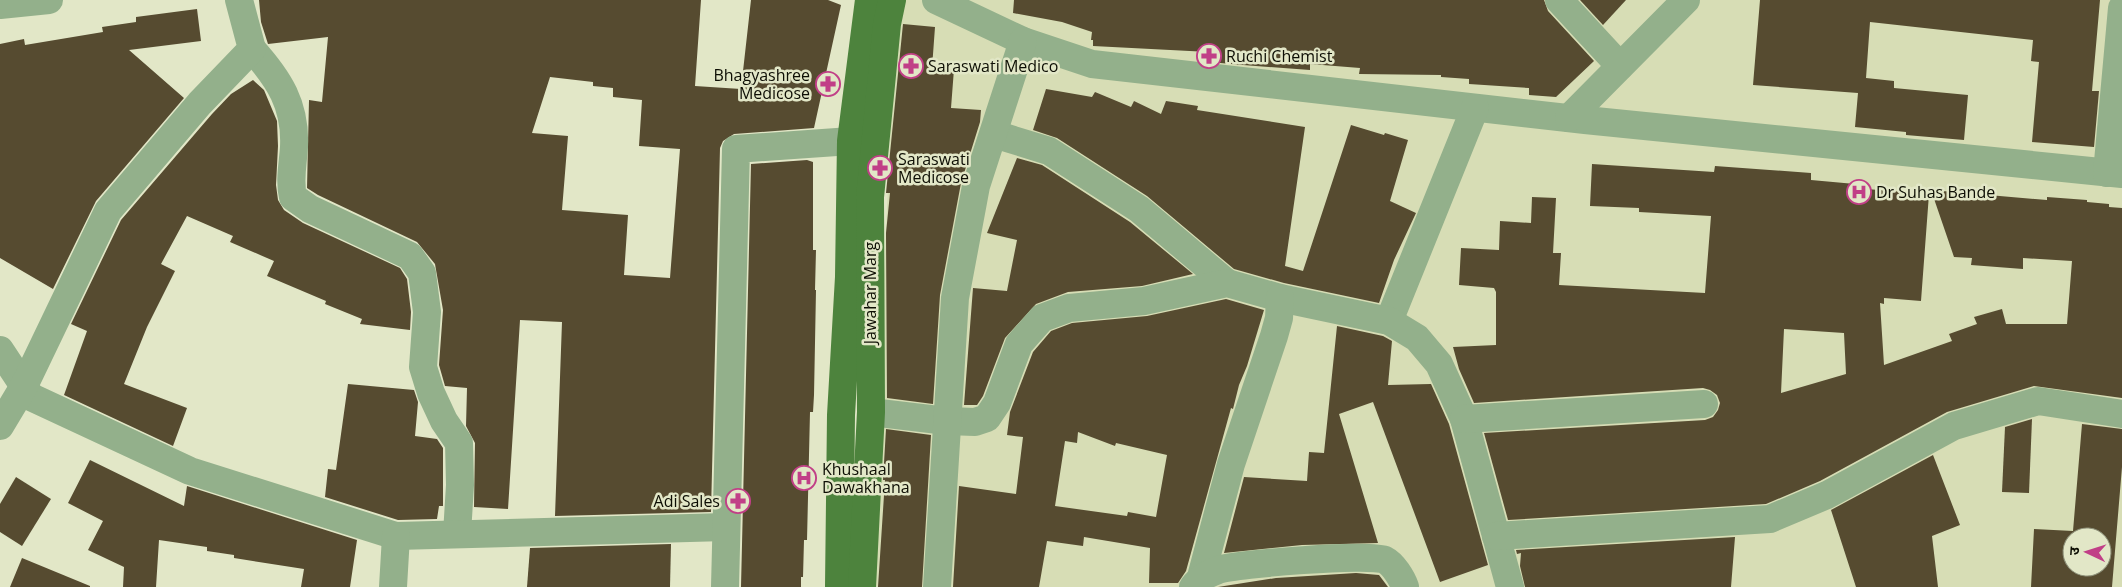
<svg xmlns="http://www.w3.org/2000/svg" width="2122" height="587" viewBox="0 0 2122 587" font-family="'Open Sans','Noto Sans Devanagari',sans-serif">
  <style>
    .built { fill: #d7ddb5; fill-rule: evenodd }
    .building { fill: #564b30; fill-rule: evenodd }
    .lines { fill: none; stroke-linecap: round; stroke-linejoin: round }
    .minor { stroke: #93b08b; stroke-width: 28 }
    .major { stroke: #4d833d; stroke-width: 28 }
    .labels { text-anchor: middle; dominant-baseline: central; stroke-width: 5; stroke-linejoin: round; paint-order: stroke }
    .poi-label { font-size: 16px; fill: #0d0e04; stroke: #e2e7c7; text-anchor: start }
    .street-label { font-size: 16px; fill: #0d0e04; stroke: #e2e7c7 }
  </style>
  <rect width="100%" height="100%" fill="#e2e7c7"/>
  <!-- built -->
  <path class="built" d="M901 0H2122V587H870L895 29ZM2072 537H2102V567H2072Z"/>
  <!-- building -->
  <g class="building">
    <path d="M259 0H701L695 86 741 89 751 0H828L841 5 814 128 734 134 723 141 720 148 711 512 555 516 562 322 520 320 508 509 474 507 475 443 466 426 467 388 445 386 439 365 443 310 435 264 417 242 318 195 307 188 309 100 322 102 328 37 268 44 261 22ZM550 77 593 82V86L613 88V97L642 100 639 146 680 149 670 278 624 275 628 215 562 210 568 136 532 133Z"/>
    <polygon points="1014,0 1544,0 1548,11 1594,61 1556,97 1529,95 1529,88 1469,84 1469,79 1441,77 1441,75 1359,74 1360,68 1310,64 1310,70 1243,65 1209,62 1209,52 1093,46 1093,40 1091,40 1092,32 1062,22 1013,13"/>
    <polygon points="1580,0 1626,0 1603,25"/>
    <polygon points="1760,0 2100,0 2092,91 2099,91 2094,147 2032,142 2039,62 2031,61 2033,40 1870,22 1866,78 1894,81 1894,88 1968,95 1964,140 1906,135 1906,132 1855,127 1858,93 1753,85"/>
    <polygon points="197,9 201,41 129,50 184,98 96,201 53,289 0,258 0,44 24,39 25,45 103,32 102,27 136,22 136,17"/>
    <polygon points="903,24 935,27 932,68 954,69 951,108 981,110 980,122 961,183 940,295 933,404 887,398 886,233 890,193 886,193"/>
    <polygon points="253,80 264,90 277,121 278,146 276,185 278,200 284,210 303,223 400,268 407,279 411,312 410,330 360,324 362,319 325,304 326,301 267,276 274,261 230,242 233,236 187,216 161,264 175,271 147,327 124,384 187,408 173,446 64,395 87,331 71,324 121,220 212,114 231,94"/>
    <polygon points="1046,89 1092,97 1095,92 1131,107 1134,101 1161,114 1166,101 1198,106 1197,110 1305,127 1285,266 1303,271 1351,125 1384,135 1385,133 1408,140 1390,201 1416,213 1394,260 1379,303 1284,283 1234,269 1147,196 1057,138 1033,130"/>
    <polygon points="1017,158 1042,165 1130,222 1193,274 1142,286 1068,292 1036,304 1005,338 983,396 977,405 964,405 973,288 1007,291 1017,240 987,233"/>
    <polygon points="807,160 813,162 813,250 816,250 815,290 816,290 814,395 813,412 810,412 807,540 804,540 803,577 801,577 801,587 741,587 751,164"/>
    <path d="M1592 164 1714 172 1715 166 1811 173V180L1855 184 1854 188 1929 194 1921 301 1884 298V304L1880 303 1884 365 1952 341 1949 334 1977 324 1974 317 2002 309 2006 324H2067L2072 261 2023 258V269L1971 265 1972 258 1954 257 1931 190 2047 200V197L2087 200V202L2109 204V207L2122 208V398L2034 386 1947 412 1820 481 1766 504 1508 520 1484 433 1705 420 1713 417 1718 410 1720 403 1717 395 1710 390 1703 388 1474 403 1459 369 1453 347 1496 345V292L1494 288 1459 285 1461 248 1499 250 1500 221 1531 223 1532 197 1556 198 1553 253H1561L1559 285 1705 293 1711 216 1639 212V208L1590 206ZM1784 329 1844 333 1846 374 1781 393Z"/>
    <path d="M1226 299 1264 310 1247 366 1239 385 1233 409 1231 408 1186 571 1178 583H1149L1150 548 1084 537 1083 546 1047 541 1039 587H953L959 486 1016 494 1023 437 1007 435 1010 412 1033 352 1051 331 1072 323 1147 316ZM1078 432 1115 446 1116 443 1167 455 1156 517 1128 512 1127 516 1055 506 1065 441 1077 443Z"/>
    <polygon points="1337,326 1383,336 1392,341 1388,385 1431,384 1449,424 1488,565 1440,582 1373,402 1339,414 1378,543 1302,545 1224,553 1244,477 1307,481 1309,452 1324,453"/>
    <polygon points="348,384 414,390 418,402 415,436 437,439 443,448 443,506 439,506 437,519 398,520 325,497 328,469 336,470"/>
    <polygon points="2032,419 2029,493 2002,492 2005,427"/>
    <path d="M2082 424 2122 429V467L2112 587H2031L2034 529 2073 531ZM2072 537H2102V567H2072Z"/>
    <polygon points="886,429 931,435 922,587 878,587 885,480 883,480"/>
    <polygon points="1933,455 1960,525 1932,536 1938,587 1856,587 1831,510"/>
    <polygon points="90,460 184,506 187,486 357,540 350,587 301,587 304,569 234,558 234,555 207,551 207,547 159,540 156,587 123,587 124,567 88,550 103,521 68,503"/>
    <polygon points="16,477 51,499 22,546 0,532 0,504"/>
    <polygon points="1735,537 1731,587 1525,587 1520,566 1521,553 1517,554 1516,550"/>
    <polygon points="671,544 670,587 527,587 530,548"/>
    <polygon points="22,558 90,586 90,587 10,587"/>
    <polygon points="1356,573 1379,575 1388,587 1218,587 1276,578"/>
  </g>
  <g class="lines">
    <!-- minor -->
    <g class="minor">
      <polyline points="936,0 1023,41 1092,64 1585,120 2122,174"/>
      <polyline points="1559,0 1620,66"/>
      <polyline points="0,5 49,0"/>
      <path d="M252 49C279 79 296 105 294 147 293 164 289 180 293 197L310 209 410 256 422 273 427 312 423 367 431 393 444 421 459 443 460 485 457 534"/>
      <polyline points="1569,118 1686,0"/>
      <polyline points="994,134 1049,151 1139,209 1227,283"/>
      <polyline points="2107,173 2122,8"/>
      <polyline points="1389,321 1475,108"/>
      <polyline points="0,350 31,397 190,471 396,536 726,527"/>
      <polyline points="871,412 947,421 975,422 987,418 997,403 1019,344 1042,318 1069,308 1144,301 1227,283 1280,298 1389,321 1417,338 1439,364 1464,419 1510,587"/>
      <polyline points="1464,419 1704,404"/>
      <polyline points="0,426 24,386 108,211 200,103 252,49 239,0"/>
      <polyline points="1496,536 1770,519 1827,495 1954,426 2038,401 2122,414"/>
      <polyline points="1201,577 1231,464 1274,336 1279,318 1280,298"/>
      <polyline points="393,587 396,536"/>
      <polyline points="725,587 736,149 851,141"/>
      <polyline points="937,587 955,298 976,186 1023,41"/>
      <path d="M1193 587C1200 578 1207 574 1218 570 1236 564 1371 553 1385 560 1393 564 1402 578 1405 587"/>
    </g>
    <!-- major -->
    <g class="major">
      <polyline points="839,587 841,415 849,277 851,141 869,0"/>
      <polyline points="862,587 871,412 870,197 887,24 892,0"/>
    </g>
  </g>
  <!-- icons -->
  <defs>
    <symbol id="pharmacy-ring" viewBox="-11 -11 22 22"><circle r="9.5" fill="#e2e7c7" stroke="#c13f87" stroke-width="1.5"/><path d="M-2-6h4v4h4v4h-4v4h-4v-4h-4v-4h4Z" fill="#c13f87"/></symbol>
    <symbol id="hospital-ring" viewBox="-11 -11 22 22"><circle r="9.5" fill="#e2e7c7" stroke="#c13f87" stroke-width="1.5"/><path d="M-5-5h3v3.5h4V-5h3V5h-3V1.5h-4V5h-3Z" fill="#c13f87"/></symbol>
  </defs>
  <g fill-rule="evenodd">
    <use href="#pharmacy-ring" x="1195" y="42" width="28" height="28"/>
    <use href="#pharmacy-ring" x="897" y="52" width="28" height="28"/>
    <use href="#pharmacy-ring" x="814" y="70" width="28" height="28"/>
    <use href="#pharmacy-ring" x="866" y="154" width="28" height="28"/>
    <use href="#hospital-ring" x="1845" y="178" width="28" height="28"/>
    <use href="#hospital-ring" x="790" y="464" width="28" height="28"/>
    <use href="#pharmacy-ring" x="724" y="487" width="28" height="28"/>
  </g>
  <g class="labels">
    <!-- poi labels -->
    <g class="poi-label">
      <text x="1226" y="56">Ruchi Chemist</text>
      <text x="928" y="66">Saraswati Medico</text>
      <text x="810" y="75" text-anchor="end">Bhagyashree<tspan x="810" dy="18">Medicose</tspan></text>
      <text x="898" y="159">Saraswati<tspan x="898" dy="18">Medicose</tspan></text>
      <text x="1876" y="192">Dr Suhas Bande</text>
      <text x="822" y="469">Khushaal<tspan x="822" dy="18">Dawakhana</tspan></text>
      <text x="720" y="501" text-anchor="end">Adi Sales</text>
    </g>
    <!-- street labels -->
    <g class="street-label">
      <text transform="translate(870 293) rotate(-90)">Jawahar Marg</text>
    </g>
  </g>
  <!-- north arrow -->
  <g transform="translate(2087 552) rotate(274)"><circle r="24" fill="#e2e7c7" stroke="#8d9079"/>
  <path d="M0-4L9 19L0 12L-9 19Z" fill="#c13f87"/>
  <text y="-8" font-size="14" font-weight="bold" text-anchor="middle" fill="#0d0e04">उ</text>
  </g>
</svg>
